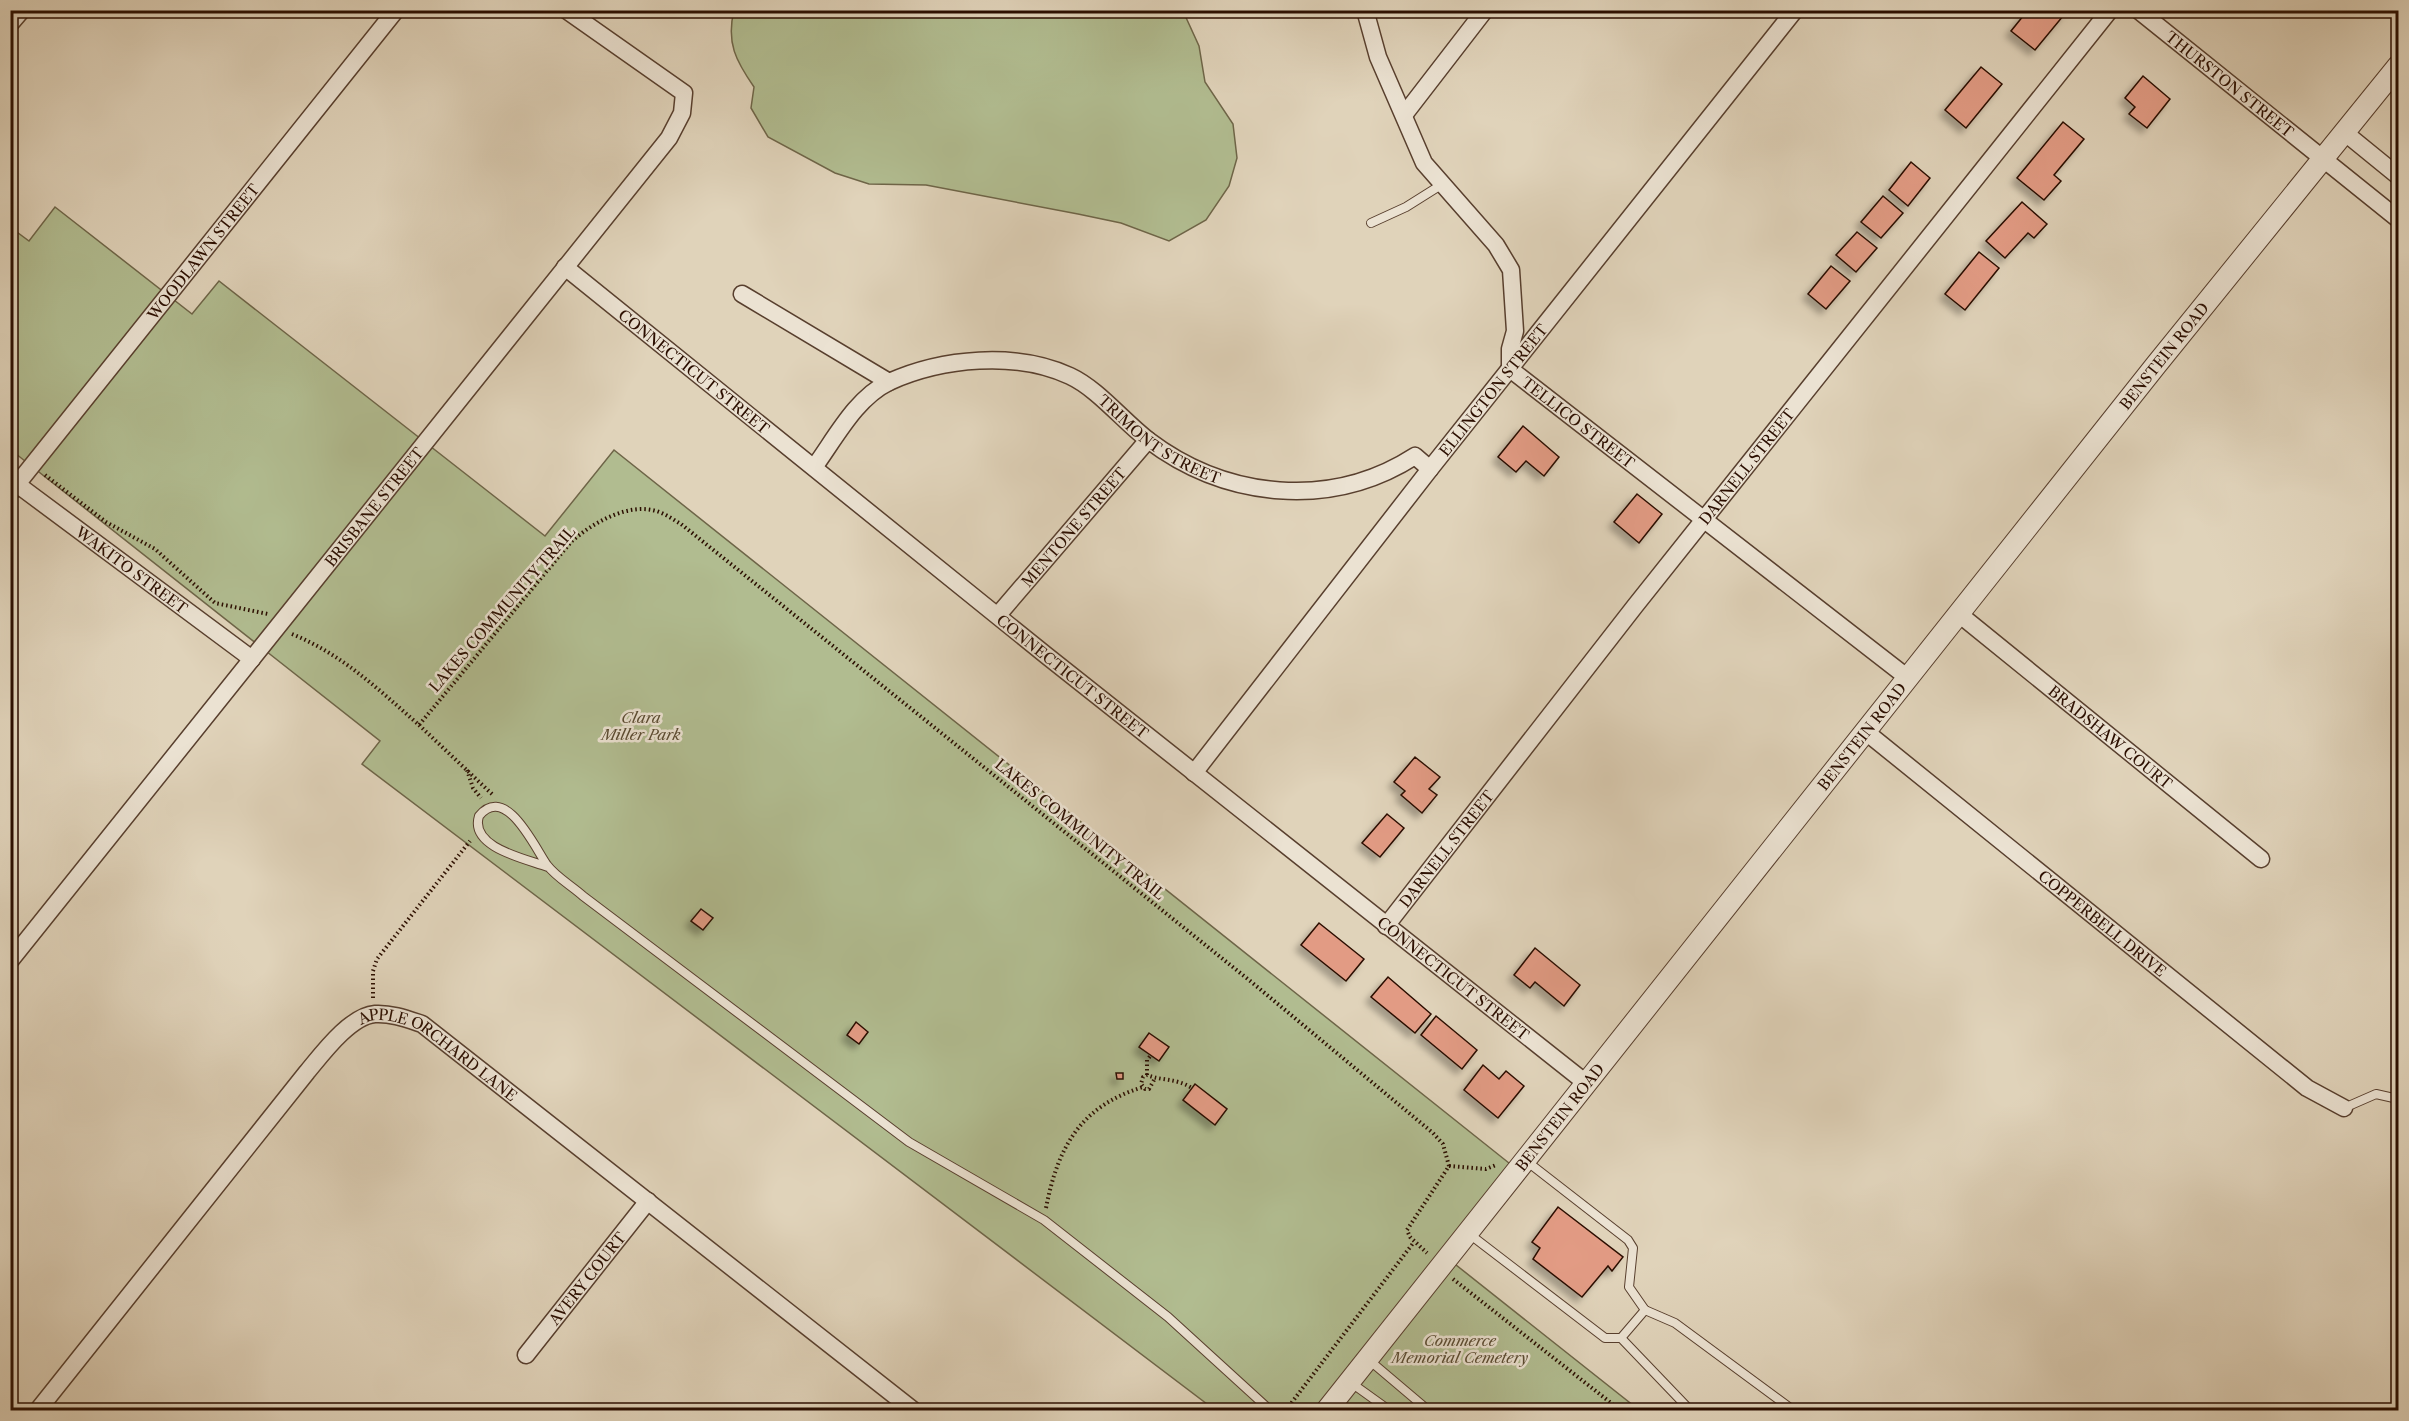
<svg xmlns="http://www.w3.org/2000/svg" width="2409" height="1421" viewBox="0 0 2409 1421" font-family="'Libre Caslon Text',serif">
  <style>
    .green { fill: #b1bc90; stroke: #6e6548; stroke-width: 1.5 }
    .building { fill: #e29b84; stroke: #2b0e00; stroke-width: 1.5; filter: url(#shadow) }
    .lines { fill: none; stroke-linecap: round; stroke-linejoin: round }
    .service-casing { stroke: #583f2e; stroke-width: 10 }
    .minor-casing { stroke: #583f2e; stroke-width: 19 }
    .tertiary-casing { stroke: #583f2e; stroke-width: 23 }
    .path { stroke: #2b0e00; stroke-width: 4; stroke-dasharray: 1.5 3; stroke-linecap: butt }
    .service { stroke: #ebe2d2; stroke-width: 8 }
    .minor { stroke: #ebe2d2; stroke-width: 16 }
    .tertiary { stroke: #ebe2d2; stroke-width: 21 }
    .labels { text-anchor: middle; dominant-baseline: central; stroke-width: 5; stroke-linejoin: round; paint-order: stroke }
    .street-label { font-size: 15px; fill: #2b0e00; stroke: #ebe2d2 }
    .park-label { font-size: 15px; font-style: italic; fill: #5a4b32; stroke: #ebe2d2 }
  </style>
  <defs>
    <filter id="shadow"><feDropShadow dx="-5.5" dy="5.5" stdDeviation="3" flood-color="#0004"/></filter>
  </defs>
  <rect width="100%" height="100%" fill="#e0d3ba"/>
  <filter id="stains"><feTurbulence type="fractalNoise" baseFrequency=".00333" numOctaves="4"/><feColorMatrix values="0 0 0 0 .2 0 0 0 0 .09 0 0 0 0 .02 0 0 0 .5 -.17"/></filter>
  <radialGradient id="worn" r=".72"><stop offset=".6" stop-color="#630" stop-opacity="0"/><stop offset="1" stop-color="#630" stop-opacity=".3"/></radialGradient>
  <!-- green -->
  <g class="green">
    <path d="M734 10 1183 11 1199 46 1205 82 1233 124 1237 158 1229 186 1206 220 1169 241 1121 223 1078 214 926 185 869 184 835 173 768 137 751 108 754 87C736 61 726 43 734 10Z"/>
    <polygon points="55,207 192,314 219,281 545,536 614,450 1514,1167 1324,1410 1215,1410 362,764 380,741 11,450 10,227 29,241"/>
    <polygon points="1451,1261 1639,1410 1331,1410"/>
  </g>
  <!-- building -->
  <g class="building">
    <polygon points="2028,10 2068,10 2035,50 2011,31"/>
    <polygon points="1981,67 2002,84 1966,128 1945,110"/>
    <polygon points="2143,76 2170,99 2147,128 2129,114 2135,107 2125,98"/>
    <polygon points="2063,122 2084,139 2054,175 2061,181 2044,200 2017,178"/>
    <polygon points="1911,162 1930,178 1908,206 1889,190"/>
    <polygon points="1883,196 1903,213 1881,238 1861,222"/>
    <polygon points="2022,202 2047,224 2034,238 2028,233 2005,258 1986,241"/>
    <polygon points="1857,232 1877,248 1856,272 1836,255"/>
    <polygon points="1979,252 1999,268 1965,310 1945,294"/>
    <polygon points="1831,266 1850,281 1826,309 1808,294"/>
    <polygon points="1523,426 1559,457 1544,476 1526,461 1516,472 1498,457"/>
    <polygon points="1637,494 1662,514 1639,543 1614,522"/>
    <polygon points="1415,757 1440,777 1429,789 1437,795 1422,813 1401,795 1405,791 1394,782"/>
    <polygon points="1387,814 1404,828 1380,857 1362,843"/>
    <polygon points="701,909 713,918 703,930 691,921"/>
    <polygon points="1319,923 1364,959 1346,981 1301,945"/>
    <polygon points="1535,948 1580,985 1564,1006 1535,982 1530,988 1514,975"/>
    <polygon points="1388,977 1431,1014 1415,1033 1371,997"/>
    <polygon points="1436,1016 1477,1050 1462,1069 1421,1035"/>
    <polygon points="856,1022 868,1032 859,1044 847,1035"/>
    <polygon points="1149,1033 1169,1047 1159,1061 1139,1047"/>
    <polygon points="1483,1065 1499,1079 1506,1071 1524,1086 1498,1118 1464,1090"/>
    <polygon points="1116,1073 1123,1073 1123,1079 1117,1079"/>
    <polygon points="1195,1084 1227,1109 1215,1125 1183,1100"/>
    <polygon points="1558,1207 1623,1257 1612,1271 1608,1266 1582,1297 1533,1259 1540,1248 1532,1242"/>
  </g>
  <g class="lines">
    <defs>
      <g id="service">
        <polyline points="1371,223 1406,207 1441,185"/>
        <path d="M548 867C527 859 469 848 479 816 506 783 535 848 547 865 556 877 572 886 583 896L909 1142 1044 1220 1168 1317 1270 1410"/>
        <polyline points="2344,1108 2376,1094 2398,1099"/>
        <polyline points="1468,1233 1605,1338 1621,1338 1645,1310 1629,1287 1633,1248 1628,1240 1525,1160"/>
        <polyline points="1645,1310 1675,1323 1793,1410"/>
        <polyline points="1621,1338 1690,1410"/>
        <polyline points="1369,1360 1428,1410"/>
        <polyline points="1350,1382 1389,1410"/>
      </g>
      <g id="minor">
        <path id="s1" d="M1365 10 1378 57 1424 163 1496 245 1511 270 1515 331 1510 349V369L1908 678"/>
        <path id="s2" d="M2138 10 2398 219"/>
        <polyline points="10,24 22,10"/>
        <polyline points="1404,115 1485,10"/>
        <polyline points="2344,132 2398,176"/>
        <path id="s3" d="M565 267 1047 656 1586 1083"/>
        <path id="s4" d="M742 294 889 382C942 358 1016 351 1070 376 1098 389 1123 421 1148 440 1226 499 1331 510 1415 456L1430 469"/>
        <path d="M815 466C836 437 856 398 889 382"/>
        <path id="s5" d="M10 479 252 659"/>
        <path id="s6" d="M10 493 396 10"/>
        <path id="s7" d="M1959 614 2261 859"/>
        <path id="s8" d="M998 615 1148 440"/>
        <path id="s9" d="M1866 732 2307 1088 2344 1108"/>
        <path id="s10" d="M1194 773 1430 469 1795 10"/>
        <path id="s11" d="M1386 926 1635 606 2110 10"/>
        <path id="s12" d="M10 961 669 138 682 113 684 93 566 10"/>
        <path id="s13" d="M526 1355 648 1201"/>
        <path id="s14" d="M38 1410 307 1072C322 1054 350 1016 375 1014 391 1013 407 1019 422 1024L913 1410"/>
      </g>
      <g id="tertiary">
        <path id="s15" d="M1327 1410 2156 365 2398 66"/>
      </g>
    </defs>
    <!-- service casing -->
    <use href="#service" class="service-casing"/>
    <!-- minor casing -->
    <use href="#minor" class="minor-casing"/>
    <!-- tertiary casing -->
    <use href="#tertiary" class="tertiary-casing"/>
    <!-- path -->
    <g class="path">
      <polyline points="10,454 18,458"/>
      <polyline points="45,475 106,522 155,549 215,603 268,614"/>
      <path d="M292 634C343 655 378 689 419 725L571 542C592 523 630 501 659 512 667 515 674 520 681 524L1249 980 1433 1133 1443 1144 1449 1166 1407 1230 1410 1237 1427 1253"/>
      <polyline points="419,725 493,795"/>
      <polyline points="467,770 473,788 481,798"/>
      <polyline points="373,998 373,971 377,959 470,841"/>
      <polyline points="1147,1075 1147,1060 1151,1055"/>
      <path d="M1154 1080 1149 1089H1145L1141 1084 1143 1077 1147 1075C1162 1081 1176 1078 1192 1088"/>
      <polyline points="1449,1166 1486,1169 1496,1165"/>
      <path d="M1046 1208C1058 1146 1081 1106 1143 1087"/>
      <polyline points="1453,1279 1620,1410"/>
      <polyline points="1286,1410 1414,1242"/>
    </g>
    <!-- service -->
    <use href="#service" class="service"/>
    <!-- minor -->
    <use href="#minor" class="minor"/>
    <!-- tertiary -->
    <use href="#tertiary" class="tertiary"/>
  </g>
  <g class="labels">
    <!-- street labels -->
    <g class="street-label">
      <text stroke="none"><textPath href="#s2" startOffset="118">THURSTON STREET</textPath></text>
      <text stroke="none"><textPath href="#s6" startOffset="309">WOODLAWN STREET</textPath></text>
      <text stroke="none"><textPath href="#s15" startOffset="1346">BENSTEIN ROAD</textPath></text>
      <text stroke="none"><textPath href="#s3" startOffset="166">CONNECTICUT STREET</textPath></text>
      <text stroke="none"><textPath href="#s10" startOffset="486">ELLINGTON STREET</textPath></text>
      <text stroke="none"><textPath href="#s1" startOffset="489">TELLICO STREET</textPath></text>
      <text stroke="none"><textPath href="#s4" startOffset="468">TRIMONT STREET</textPath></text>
      <text stroke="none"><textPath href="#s11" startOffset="584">DARNELL STREET</textPath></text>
      <text stroke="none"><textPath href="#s12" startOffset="582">BRISBANE STREET</textPath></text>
      <text stroke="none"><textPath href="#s8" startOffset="116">MENTONE STREET</textPath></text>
      <text stroke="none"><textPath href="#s5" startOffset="152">WAKITO STREET</textPath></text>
      <text transform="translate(502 609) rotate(-49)">LAKES COMMUNITY TRAIL</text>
      <text stroke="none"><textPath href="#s3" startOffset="652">CONNECTICUT STREET</textPath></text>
      <text stroke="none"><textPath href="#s15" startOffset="860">BENSTEIN ROAD</textPath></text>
      <text stroke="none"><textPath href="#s7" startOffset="195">BRADSHAW COURT</textPath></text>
      <text transform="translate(1080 829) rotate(39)">LAKES COMMUNITY TRAIL</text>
      <text stroke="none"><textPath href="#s11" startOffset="98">DARNELL STREET</textPath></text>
      <text stroke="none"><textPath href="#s9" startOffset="304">COPPERBELL DRIVE</textPath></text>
      <text stroke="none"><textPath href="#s3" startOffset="1138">CONNECTICUT STREET</textPath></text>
      <text stroke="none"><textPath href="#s14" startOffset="598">APPLE ORCHARD LANE</textPath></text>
      <text stroke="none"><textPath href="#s15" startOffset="374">BENSTEIN ROAD</textPath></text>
      <text stroke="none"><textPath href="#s13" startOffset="98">AVERY COURT</textPath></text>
    </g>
    <!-- park labels -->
    <g class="park-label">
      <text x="641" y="717">Clara<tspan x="641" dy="17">Miller Park</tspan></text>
      <text x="1460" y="1340">Commerce<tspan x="1460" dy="17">Memorial Cemetery</tspan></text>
    </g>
  </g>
  <!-- margin -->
  <rect width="2409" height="1421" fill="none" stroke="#e0d3ba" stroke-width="36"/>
  <rect x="12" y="12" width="2385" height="1397" fill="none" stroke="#2b0e00" stroke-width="3"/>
  <rect x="18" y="18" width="2373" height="1385" fill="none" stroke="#2b0e00" stroke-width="1.5"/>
  <rect width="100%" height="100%" filter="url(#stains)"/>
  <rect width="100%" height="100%" fill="url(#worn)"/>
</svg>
